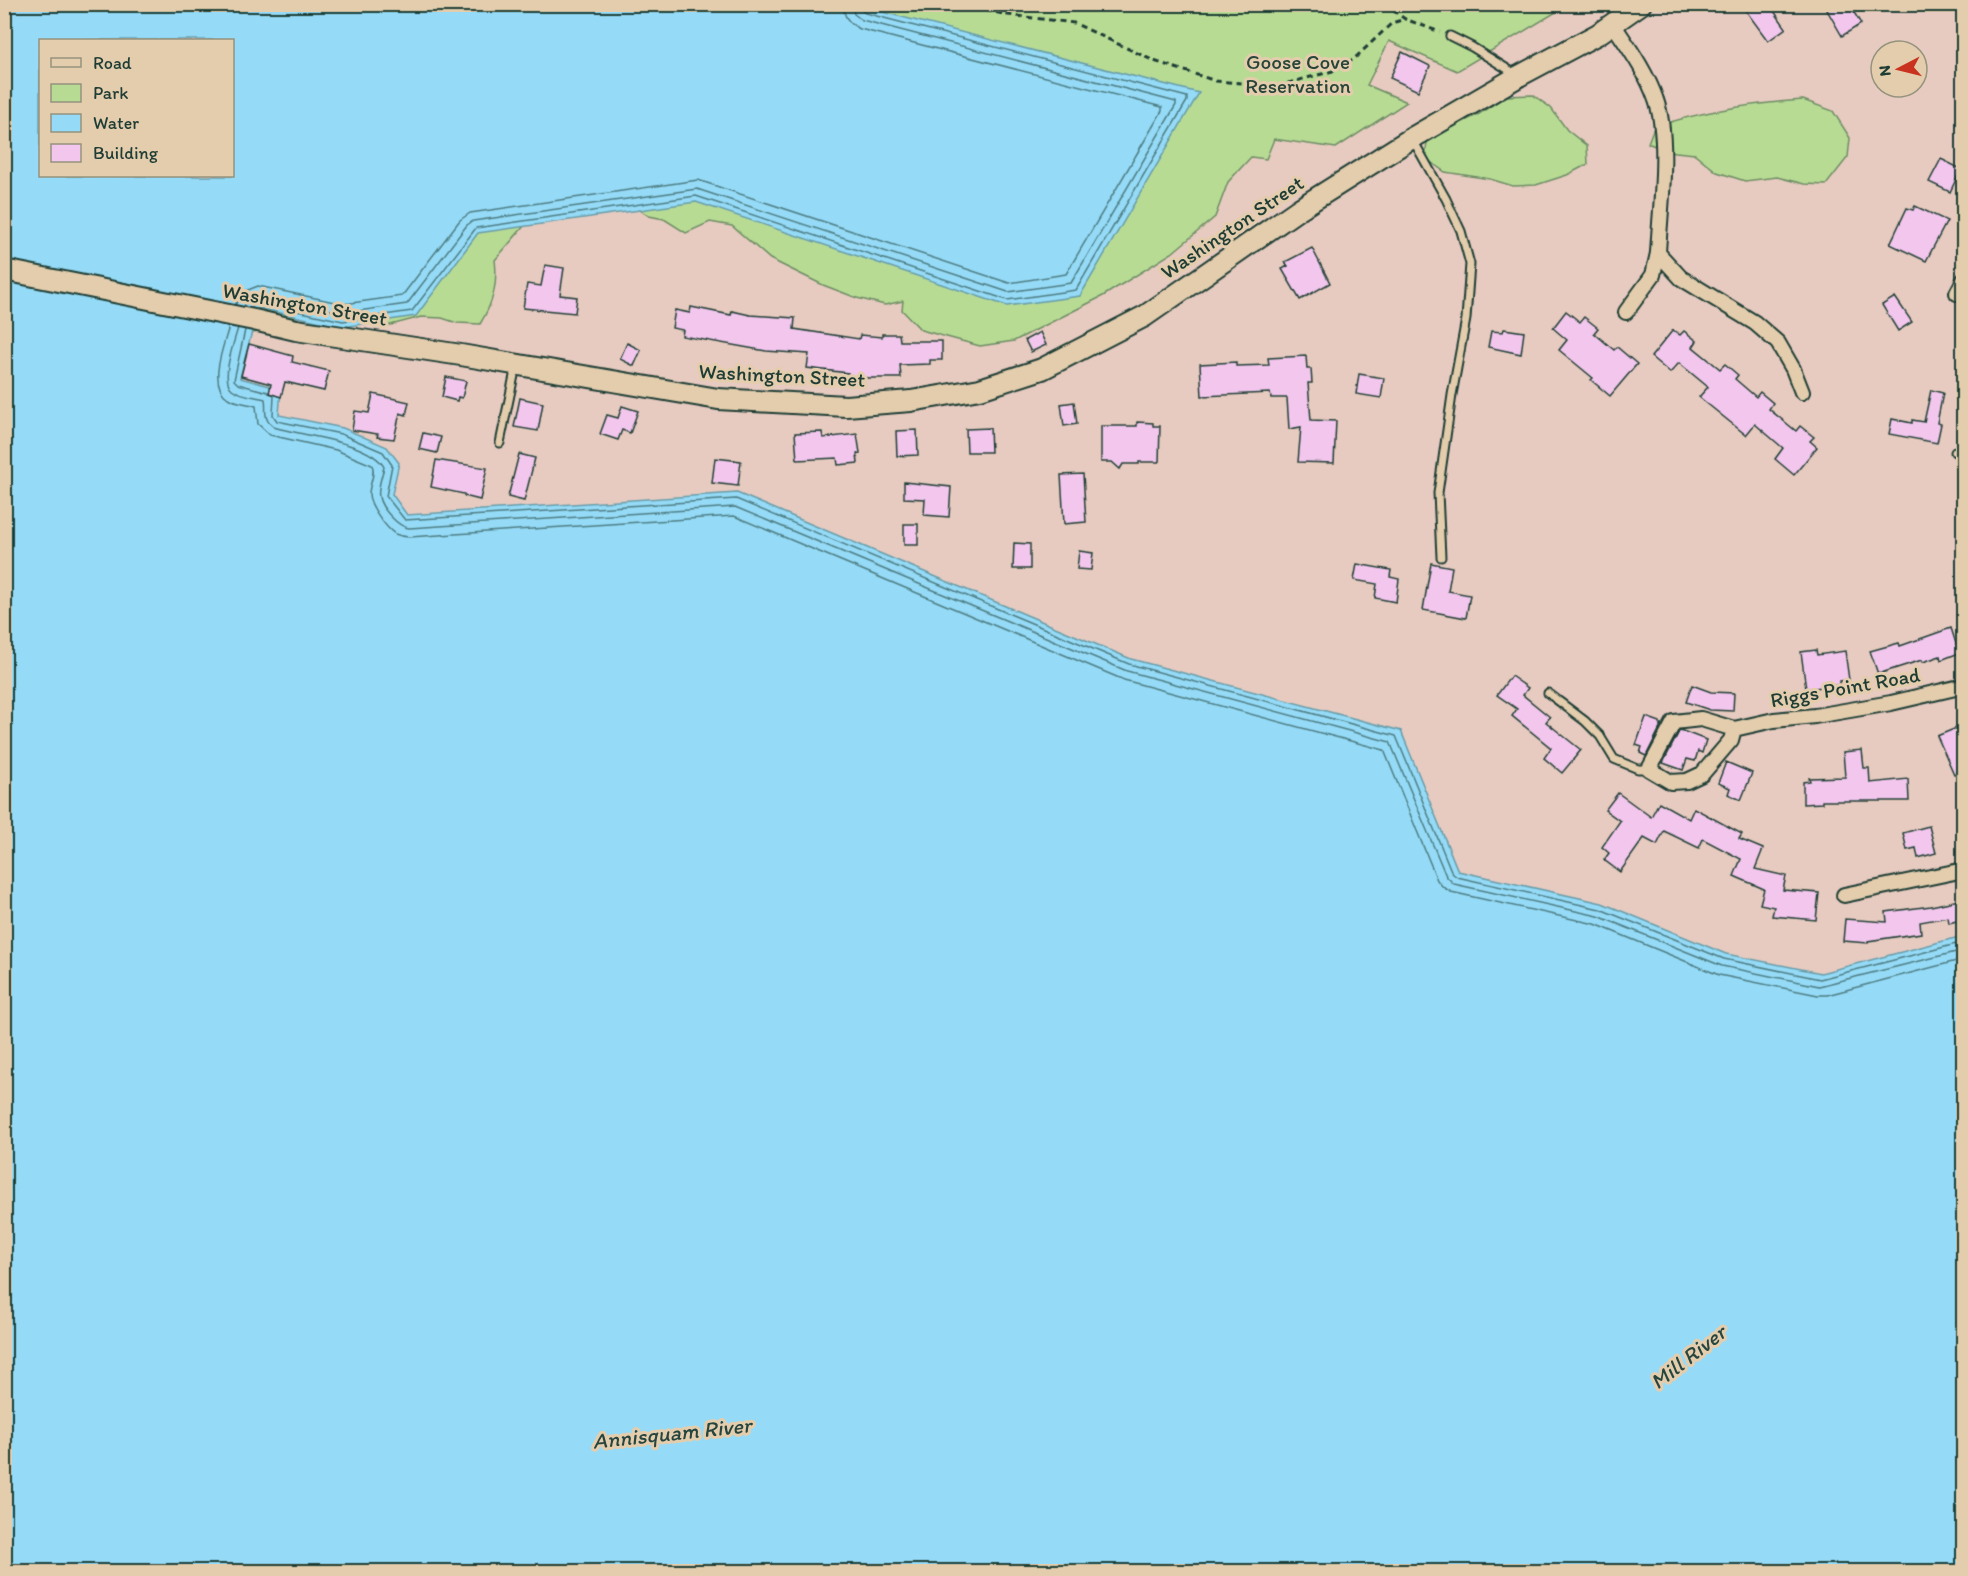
<svg xmlns="http://www.w3.org/2000/svg" width="1968" height="1576" viewBox="0 0 1968 1576" font-family="Itim,sans-serif">
  <style>
    .green { fill: #b8db94; stroke: #6c8c64; stroke-width: 1.5 }
    .water { fill: #95dbf7; stroke: #669ca9; stroke-width: 1.5; fill-rule: evenodd }
    .lines { fill: none; stroke-linecap: round; stroke-linejoin: round }
    .shore { stroke: #4e7c82; stroke-width: 1.5 }
    .building { fill: #f3c7ed; stroke: #1f3d34; stroke-width: 1.5 }
    .service-casing { stroke: #1f3d34; stroke-width: 11 }
    .minor-casing { stroke: #1f3d34; stroke-width: 18 }
    .secondary-casing { stroke: #1f3d34; stroke-width: 24 }
    .path { stroke: #1f3d34; stroke-width: 3; stroke-dasharray: 6 4.5; stroke-linecap: butt }
    .service { stroke: #e4cdad; stroke-width: 7 }
    .minor { stroke: #e4cdad; stroke-width: 14 }
    .secondary { stroke: #e4cdad; stroke-width: 20 }
    .labels { text-anchor: middle; dominant-baseline: central; stroke-width: 6; stroke-linejoin: round; paint-order: stroke }
    .park-label { font-size: 21px; fill: #274539; stroke: #e4cdad }
    .street-label { font-size: 21px; fill: #1f3d34; stroke: #e4cdad }
    .water-label { font-size: 22px; font-style: italic; fill: #25453e; stroke: #e4cdad }
  </style>
  <rect width="100%" height="100%" fill="#e8cbc0"/>
  <filter id="ink" filterUnits="userSpaceOnUse"><feTurbulence type="fractalNoise" baseFrequency=".0167" numOctaves="2"/><feDisplacementMap in="SourceGraphic" scale="12" xChannelSelector="R" yChannelSelector="G"/><feConvolveMatrix kernelMatrix="1 2 1 2 8 2 1 2 1" color-interpolation-filters="sRGB"/></filter>
  <g filter="url(#ink)">
    <!-- green -->
    <g class="green">
      <path d="M193 5H1568L1457 71 1389 41 1367 85 1407 102 1336 148 1274 139 1266 159 1251 157 1228 182 1215 217 1172 253 1103 296 1014 341 980 346 921 330 902 310 903 301 885 305 857 298 823 285 770 259 732 226 710 222 686 233 664 219 649 216 616 194 543 204 495 260C498 284 493 303 480 324L457 323 442 318 421 317 387 326 306 313 246 336 232 176V40Z"/>
      <polygon points="1533,95 1551,108 1567,130 1587,146 1588,164 1567,175 1536,185 1513,186 1490,179 1445,172 1425,158 1427,142 1446,130 1479,114 1506,96"/>
      <path d="M1803 100 1833 111 1850 138 1848 157 1826 185 1804 184 1777 177 1745 181 1717 172 1695 154 1666 151 1648 143 1654 127C1702 111 1753 103 1803 100Z"/>
    </g>
    <!-- water -->
    <path class="water" d="M5 5H855L1199 93 1080 296 1007 306 696 202 478 233 416 316 343 327 258 308 240 378 281 389 279 415 343 428 387 447 399 463 392 494 407 515 737 493 1131 659 1401 731 1458 871 1602 903 1726 954 1821 973 1963 936V1571L5 1572ZM40 40H232V176H40Z"/>
    <g class="lines">
      <!-- shore -->
      <g class="shore">
        <path d="M235 305 243 292 258 286 344 304 402 296 460 220 470 213 698 180 1009 283 1066 274 1162 111V107L860 29C849 24 843 16 843 4"/>
        <polyline points="244,306 249,299 258,295 344,313 407,304 467,225 473,221 697,189 1008,292 1071,283 1176,105 1176,102 862,20 854,14 852,4"/>
        <polyline points="251,308 255,304 260,303 343,321 412,311 476,228 696,196 1007,300 1076,290 1187,101 1187,97 865,13 861,10 859,4"/>
        <path d="M229 326C224 346 207 384 228 398 236 403 247 403 256 406L258 424 270 435 336 450 372 465C376 474 369 484 369 494 369 505 386 528 395 534 400 536 404 537 409 537L734 516 1124 680 1384 750 1437 880 1443 887 1451 892 1595 924 1719 975 1818 995H1827L1964 959"/>
        <path d="M238 328C234 342 220 380 232 389 241 396 255 396 265 399 267 410 262 419 274 427 301 436 370 441 384 467 382 476 377 488 379 497 381 508 398 527 409 528L735 507 1127 671 1390 742 1446 876 1454 884 1598 916 1722 966 1819 986 1964 950"/>
        <polyline points="245,330 234,380 238,384 268,392"/>
        <polyline points="274,396 273,415 277,421 341,434 383,452 392,465 386,496 405,520 736,499 1129,664 1396,736 1452,873 1457,877 1600,909 1724,959 1820,979 1964,942"/>
      </g>
    </g>
    <!-- building -->
    <g class="building">
      <polygon points="1756,4 1769,4 1786,28 1768,41 1746,11"/>
      <polygon points="1835,4 1849,4 1861,24 1842,36 1827,10"/>
      <polygon points="1402,52 1430,66 1418,91 1390,78"/>
      <polygon points="1941,159 1961,169 1950,192 1929,182"/>
      <polygon points="1915,206 1947,221 1926,261 1890,244 1907,208 1913,210"/>
      <polygon points="1312,248 1330,283 1300,300 1282,269 1288,266 1285,262"/>
      <polygon points="545,265 564,268 560,295 577,297 575,313 523,308 527,284 541,286"/>
      <polygon points="1895,297 1912,322 1898,331 1882,305"/>
      <polygon points="691,307 731,315 732,311 750,315 795,318 794,329 859,339 860,335 882,337 882,334 899,334 900,341 942,341 942,360 930,360 930,364 900,365 901,378 869,378 848,376 848,373 807,368 809,354 766,351 682,336 683,330 672,328 675,310 690,313"/>
      <polygon points="1566,311 1580,322 1584,317 1598,328 1594,333 1614,350 1617,347 1637,364 1610,396 1591,380 1593,378 1559,350 1567,340 1553,328"/>
      <polygon points="1504,329 1524,332 1521,354 1488,347 1491,331 1503,332"/>
      <polygon points="1673,330 1680,335 1684,331 1697,341 1693,347 1720,369 1725,364 1738,375 1735,379 1756,397 1760,392 1773,403 1769,409 1796,431 1800,426 1814,437 1810,441 1817,447 1794,475 1775,459 1783,448 1755,424 1746,435 1699,397 1708,387 1679,363 1670,373 1651,357"/>
      <polygon points="1040,332 1046,345 1031,352 1025,340"/>
      <polygon points="627,343 641,350 634,366 620,359"/>
      <polygon points="249,344 293,356 292,362 329,371 324,391 285,382 281,397 269,393 271,384 241,376"/>
      <polygon points="1306,356 1307,369 1311,369 1312,383 1308,383 1311,420 1336,421 1334,463 1298,462 1301,427 1289,429 1287,398 1271,398 1270,393 1202,396 1200,364 1236,362 1236,366 1269,365 1268,358"/>
      <polygon points="1359,374 1384,378 1381,398 1356,394"/>
      <polygon points="446,377 466,381 462,398 458,397 457,401 442,397"/>
      <polygon points="1931,390 1943,393 1937,423 1941,424 1937,443 1889,434 1892,419 1912,423 1912,420 1924,422"/>
      <polygon points="373,394 409,402 406,415 400,413 394,439 377,437 378,434 352,430 355,411 369,413"/>
      <polygon points="520,398 543,403 538,431 514,427"/>
      <polygon points="1074,402 1077,424 1064,426 1061,404"/>
      <polygon points="622,406 638,411 630,433 622,430 618,440 600,434 607,415 618,418"/>
      <polygon points="1137,422 1153,423 1153,426 1160,426 1159,462 1139,462 1139,464 1123,464 1120,469 1112,462 1101,462 1101,426 1137,426"/>
      <polygon points="990,428 991,452 967,452 966,429"/>
      <polygon points="917,430 918,455 897,456 896,431"/>
      <polygon points="822,432 823,438 857,434 860,453 857,454 858,463 838,465 837,458 797,460 795,433"/>
      <polygon points="423,433 441,437 437,453 419,449"/>
      <polygon points="519,454 535,458 524,501 508,497"/>
      <polygon points="715,458 741,461 738,486 712,483"/>
      <polygon points="436,460 487,468 480,500 464,496 464,494 431,487"/>
      <polygon points="1083,474 1086,522 1064,524 1061,475"/>
      <polygon points="904,482 951,487 949,517 924,515 925,499 904,498"/>
      <rect x="904" y="524" width="14" height="21"/>
      <polygon points="1014,543 1030,544 1030,569 1013,569"/>
      <polygon points="1079,551 1093,553 1091,570 1077,569"/>
      <polygon points="1431,563 1452,567 1448,591 1470,595 1466,618 1423,610"/>
      <polygon points="1357,564 1391,570 1390,577 1399,579 1396,602 1375,598 1377,584 1354,580"/>
      <polygon points="1951,628 1959,653 1941,660 1940,656 1923,662 1922,660 1878,674 1870,651 1899,643 1900,646"/>
      <polygon points="1816,650 1817,655 1845,651 1849,680 1839,681 1839,685 1806,689 1801,652"/>
      <polygon points="1511,676 1528,688 1523,695 1550,717 1546,722 1581,750 1562,773 1544,758 1551,748 1512,716 1517,709 1497,695"/>
      <polygon points="1692,685 1711,692 1734,693 1733,711 1710,710 1686,702"/>
      <polygon points="1646,717 1660,722 1660,724 1662,724 1646,756 1640,753 1642,747 1636,745"/>
      <polygon points="1959,727 1964,740 1964,770 1954,774 1937,736"/>
      <polygon points="1680,730 1706,740 1702,753 1698,751 1695,761 1687,759 1683,770 1663,763"/>
      <polygon points="1862,750 1864,768 1869,768 1870,783 1908,779 1909,801 1822,801 1822,803 1803,804 1803,782 1810,781 1809,778 1845,777 1843,752"/>
      <polygon points="1726,762 1752,773 1741,800 1728,794 1730,788 1718,783"/>
      <polygon points="1618,793 1651,817 1659,802 1689,819 1694,808 1742,834 1739,839 1763,849 1755,869 1786,876 1783,890 1819,893 1816,920 1772,916 1774,907 1760,904 1764,889 1734,876 1741,859 1703,839 1699,848 1664,831 1657,845 1644,838 1620,872 1604,860 1609,853 1602,847 1620,821 1605,810"/>
      <polygon points="1929,826 1936,853 1918,858 1916,848 1907,850 1903,833"/>
      <polygon points="1964,899 1964,919 1949,923 1948,917 1920,922 1921,933 1868,941 1868,943 1843,941 1845,919 1887,922 1886,912 1931,906"/>
    </g>
    <g class="lines">
      <defs>
        <g id="service">
          <polyline points="1450,36 1472,47 1517,75"/>
          <polyline points="1413,140 1446,199 1461,231 1470,264 1466,319 1452,395 1438,493 1441,557"/>
          <polyline points="500,443 516,366"/>
          <polyline points="1955,452 1964,453"/>
          <polyline points="1548,693 1585,721 1600,736 1614,759 1638,769 1649,769"/>
        </g>
        <g id="minor">
          <path d="M1613 24C1629 48 1647 73 1656 100 1670 139 1660 211 1658 253L1681 278 1755 323 1778 343 1793 369 1802 392"/>
          <polyline points="1957,293 1964,280"/>
          <polyline points="1626,312 1653,275 1658,253"/>
          <polyline points="1734,729 1731,740 1702,774 1687,781 1671,782 1649,769 1674,722 1701,719 1734,729 1774,720 1815,716 1891,703 1964,686"/>
          <polyline points="1844,895 1964,870"/>
        </g>
        <polyline id="secondary" points="4,270 254,320 296,330 461,355 718,399 846,406 911,401 980,389 1042,369 1145,316 1299,209 1412,138 1519,76 1598,34 1641,4"/>
      </defs>
      <!-- service casing -->
      <use href="#service" class="service-casing"/>
      <!-- minor casing -->
      <use href="#minor" class="minor-casing"/>
      <!-- secondary casing -->
      <use href="#secondary" class="secondary-casing"/>
      <!-- path -->
      <g class="path">
        <polyline points="955,4 1008,15 1074,23 1154,61 1216,81 1277,86 1333,71 1354,59 1392,23 1405,19"/>
        <polyline points="1384,4 1405,19 1440,32"/>
      </g>
      <!-- service -->
      <use href="#service" class="service"/>
      <!-- minor -->
      <use href="#minor" class="minor"/>
      <!-- secondary -->
      <use href="#secondary" class="secondary"/>
    </g>
  </g>
  <g class="labels">
    <!-- park labels -->
    <g class="park-label">
      <text x="1298" y="61">Goose Cove<tspan x="1298" dy="24">Reservation</tspan></text>
    </g>
    <!-- street labels -->
    <g class="street-label">
      <text transform="translate(1232 227) rotate(-34)">Washington Street</text>
      <text transform="translate(305 304) rotate(10)">Washington Street</text>
      <text transform="translate(782 375) rotate(3)">Washington Street</text>
      <text transform="translate(1845 687) rotate(-10)">Riggs Point Road</text>
    </g>
    <!-- water labels -->
    <g class="water-label">
      <text transform="translate(1688 1357) rotate(-38)">Mill River</text>
      <text transform="translate(672 1433) rotate(-6)">Annisquam River</text>
    </g>
  </g>
  <!-- margin -->
  <rect width="1968" height="1576" fill="none" stroke="#e4cdad" stroke-width="24"/>
  <rect x="12" y="12" width="1944" height="1552" fill="none" stroke="#1f3d34" stroke-width="2" filter="url(#ink)"/>
  <!-- legend -->
  <rect x="39" y="39" width="195" height="138" fill="#e4cdad" stroke="#95937d" stroke-width="1.5"/>
  <rect x="51" y="58" width="30" height="9" fill="#e4cdad" stroke="#95937d" stroke-width="1.5"/>
  <text x="93" y="69" font-size="18" fill="#1f3d34">Road</text>
  <rect x="51" y="84" width="30" height="18" fill="#b8db94" stroke="#95937d" stroke-width="1.5"/>
  <text x="93" y="99" font-size="18" fill="#1f3d34">Park</text>
  <rect x="51" y="114" width="30" height="18" fill="#95dbf7" stroke="#95937d" stroke-width="1.5"/>
  <text x="93" y="129" font-size="18" fill="#1f3d34">Water</text>
  <rect x="51" y="144" width="30" height="18" fill="#f3c7ed" stroke="#95937d" stroke-width="1.5"/>
  <text x="93" y="159" font-size="18" fill="#1f3d34">Building</text>
  <!-- north arrow -->
  <g transform="translate(1899 69) rotate(263)"><circle r="28" fill="#e4cdad" stroke="#95937d" stroke-width="1.5"/>
  <path d="M0-4.5L10 22L0 15L-10 22Z" fill="#c8321e"/>
  <text y="-9" font-size="16" font-weight="bold" text-anchor="middle" fill="#1f3d34">N</text>
  </g>
</svg>
